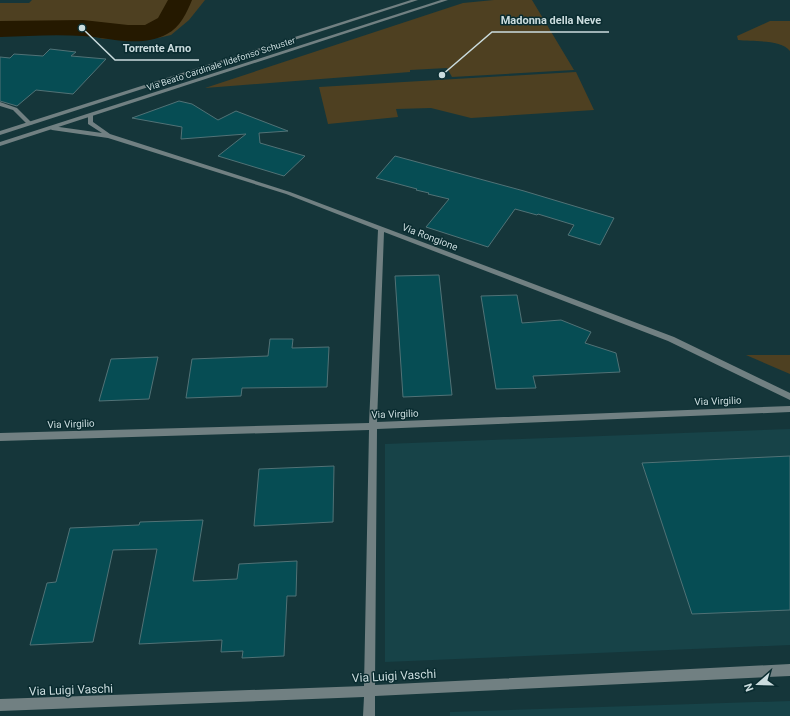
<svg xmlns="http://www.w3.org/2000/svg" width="790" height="716" viewBox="0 0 790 716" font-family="Roboto,sans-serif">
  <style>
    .built { fill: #174348 }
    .green { fill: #4e4021 }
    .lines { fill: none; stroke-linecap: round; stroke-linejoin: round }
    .river { fill: #251900; fill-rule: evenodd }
    .building { fill: #064d54; stroke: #517276 }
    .minor { fill: #718082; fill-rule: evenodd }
    .tertiary { fill: #718082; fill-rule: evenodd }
    .labels { text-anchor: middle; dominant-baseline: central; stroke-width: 3; stroke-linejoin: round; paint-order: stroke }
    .far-street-label { font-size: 9px; fill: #cbdcde; stroke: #0a2c30 }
    .street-label { font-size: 10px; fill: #cbdcde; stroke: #0a2c30 }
    .near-street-label { font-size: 12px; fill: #cbdcde; stroke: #0a2c30 }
    .leader { fill: none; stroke: #cbdcde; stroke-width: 1.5 }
    .callout-dot { fill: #cbdcde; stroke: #0a2c30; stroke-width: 1.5 }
    .callout-label { font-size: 11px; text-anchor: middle; font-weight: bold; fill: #cbdcde; stroke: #0a2c30; stroke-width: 3; stroke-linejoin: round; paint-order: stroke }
  </style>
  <rect width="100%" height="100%" fill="#15363a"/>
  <!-- built -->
  <g class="built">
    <polygon points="790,429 790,645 385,662 385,444"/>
    <polygon points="790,701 790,716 450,716 450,712"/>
  </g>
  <!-- green -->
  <g class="green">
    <polygon points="32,0 205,0 189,20 171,35 158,38 130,37 103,39 89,35 0,33 0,3 29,3"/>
    <polygon points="494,0 532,0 574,70 452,77 447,68 410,70 410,72 205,88 463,3"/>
    <path d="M770 21H790V51C781 39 753 42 738 40L737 36Z"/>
    <polygon points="576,72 594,110 471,118 431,108 396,109 398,117 328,124 319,87"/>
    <polygon points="746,355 790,355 790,374"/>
  </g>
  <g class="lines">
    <!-- river -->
    <path class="river" d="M168 0H192C187 12 180 28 167 34 141 48 110 38 83 36 55 34 27 36 0 37V21L83 20 128 25H145L158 18Z"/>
  </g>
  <!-- building -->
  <g class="building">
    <polygon points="50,49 76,52 71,56 106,59 73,94 36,90 17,106 0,101 0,57 10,58 14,54 43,56"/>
    <polygon points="179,101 192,104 218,120 236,111 288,131 259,133 260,143 305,156 284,176 218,156 246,134 181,139 182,127 132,118"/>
    <polygon points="395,156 524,191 614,218 600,245 568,235 574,225 538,214 537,215 515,209 488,247 426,227 449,199 428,194 429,193 416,190 417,189 376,178"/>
    <polygon points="439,275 452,395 403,397 395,276"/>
    <polygon points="517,295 522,323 561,320 591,332 585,343 616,353 620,372 533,376 536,388 496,389 481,296"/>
    <polygon points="270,339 293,339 292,348 329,347 327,387 242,388 241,396 186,398 192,359 268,356"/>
    <polygon points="158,357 149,399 99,401 111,359"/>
    <polygon points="790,456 790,610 692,614 642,463"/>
    <polygon points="334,466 333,522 254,526 259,469"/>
    <polygon points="203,520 193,581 237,579 239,564 297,561 296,596 287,596 284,656 242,658 243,651 221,652 222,640 139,644 157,549 113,550 93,642 30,645 47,583 56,582 70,528 139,525 140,522"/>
  </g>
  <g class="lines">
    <!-- minor -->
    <g class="minor">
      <polygon points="0,102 17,108 33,124 28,125 13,110 0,106"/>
      <polygon points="88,114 93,115 93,122 110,134 290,192 674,337 790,393 790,400 668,341 384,232 377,422 790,406 790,412 377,429 375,685 790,664 790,676 375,696 375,716 363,716 364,697 0,711 0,699 364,686 369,430 0,441 0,433 369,423 378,230 286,194 108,138 52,130 49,128 52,126 102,133 88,124"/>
    </g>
    <!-- tertiary -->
    <g class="tertiary">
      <polygon points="411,0 418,0 0,135 0,131"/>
      <polygon points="441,0 448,0 0,146 0,142"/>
    </g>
  </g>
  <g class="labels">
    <!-- far-street labels -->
    <g class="far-street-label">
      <text transform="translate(221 64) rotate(-18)">Via Beato Cardinale Ildefonso Schuster</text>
    </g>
    <!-- street labels -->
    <g class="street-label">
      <text transform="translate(430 237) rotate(21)">Via Rongione</text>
      <text transform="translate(718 401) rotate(-2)">Via Virgilio</text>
      <text transform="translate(395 414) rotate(-2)">Via Virgilio</text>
      <text transform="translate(71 424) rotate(-2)">Via Virgilio</text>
    </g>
    <!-- near-street labels -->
    <g class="near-street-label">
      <text transform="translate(394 676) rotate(-3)">Via Luigi Vaschi</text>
      <text transform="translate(71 690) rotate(-2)">Via Luigi Vaschi</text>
    </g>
  </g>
  <!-- callouts -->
  <path class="leader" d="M442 75L492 32H609M82 28L115 60H199"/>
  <g class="callout-dot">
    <circle cx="442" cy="75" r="4"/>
    <circle cx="82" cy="28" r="4"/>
  </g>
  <g class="callout-label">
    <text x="551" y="24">Madonna della Neve</text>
    <text x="157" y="52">Torrente Arno</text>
  </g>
  <!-- north arrow -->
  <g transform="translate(758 684) rotate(250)" stroke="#0a2c30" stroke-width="3" paint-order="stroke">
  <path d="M0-3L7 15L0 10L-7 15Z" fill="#cbdcde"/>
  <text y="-6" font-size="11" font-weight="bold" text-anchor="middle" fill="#cbdcde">N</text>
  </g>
</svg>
